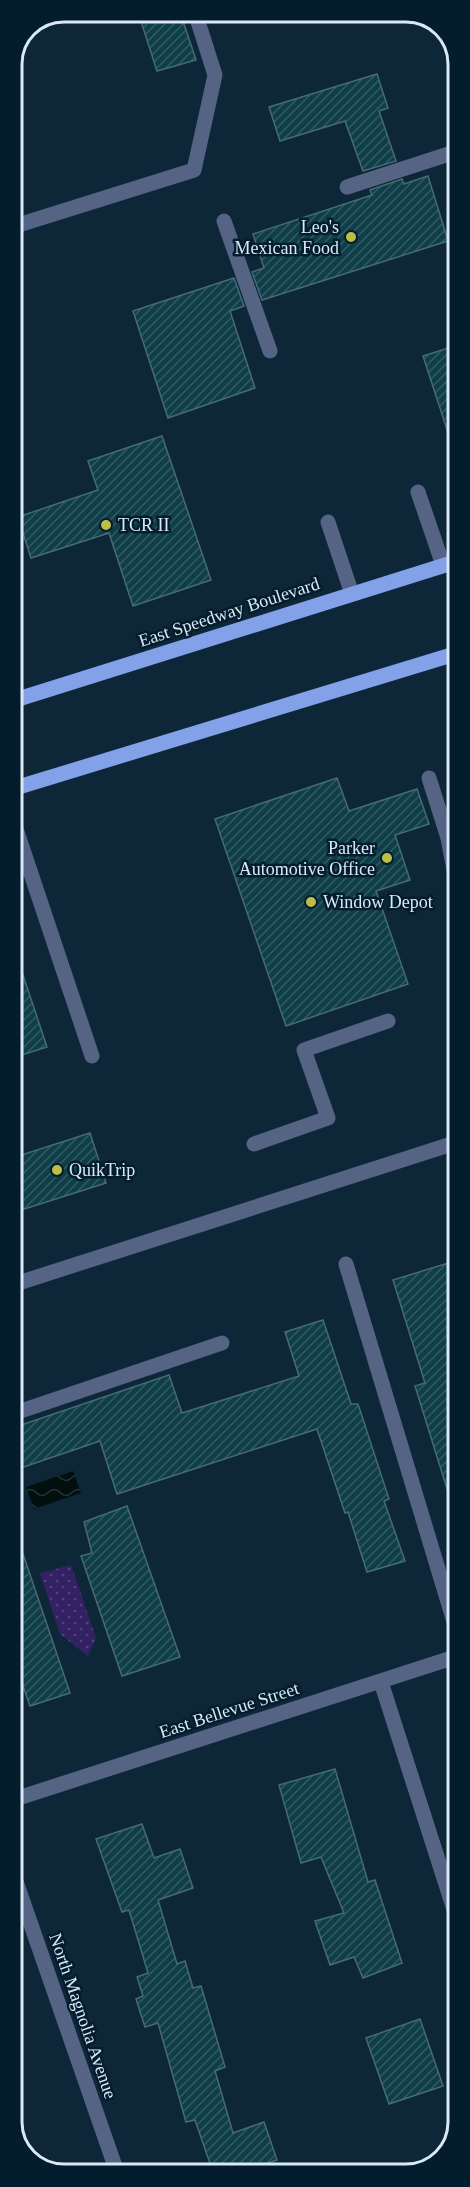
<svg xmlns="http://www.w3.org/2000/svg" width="470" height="2187" viewBox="0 0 470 2187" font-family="Georgia,serif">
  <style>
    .grass { fill: url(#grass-dots) }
    .water { fill: url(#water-waves) }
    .building { fill: url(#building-hatch); stroke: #466b74; stroke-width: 1.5 }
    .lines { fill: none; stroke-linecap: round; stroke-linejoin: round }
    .service { stroke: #556385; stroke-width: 15 }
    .minor { stroke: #556385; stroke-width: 15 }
    .primary { stroke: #83a1e8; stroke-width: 15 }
    .poi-dot { fill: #bbc045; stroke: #041d2e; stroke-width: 2 }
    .labels { text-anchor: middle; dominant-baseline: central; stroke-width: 5; stroke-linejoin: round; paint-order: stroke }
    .poi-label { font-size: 18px; fill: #dae9f4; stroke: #041d2e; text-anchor: start }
    .street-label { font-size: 18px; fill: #dae9f4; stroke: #041d2e }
    .rim { fill: none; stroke: #dae9f4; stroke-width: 3 }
  </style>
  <defs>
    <pattern id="grass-dots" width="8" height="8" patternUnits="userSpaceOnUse" patternTransform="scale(1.5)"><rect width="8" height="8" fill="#342163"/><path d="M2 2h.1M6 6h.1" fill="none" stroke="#51417a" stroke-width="1.8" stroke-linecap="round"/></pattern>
    <pattern id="water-waves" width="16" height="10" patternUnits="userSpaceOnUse" patternTransform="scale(1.5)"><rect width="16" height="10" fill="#01100f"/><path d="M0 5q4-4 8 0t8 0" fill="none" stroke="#253333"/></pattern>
    <pattern id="building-hatch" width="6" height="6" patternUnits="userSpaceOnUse" patternTransform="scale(1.5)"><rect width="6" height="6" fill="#0f3e48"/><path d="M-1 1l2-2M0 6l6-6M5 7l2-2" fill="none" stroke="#315a63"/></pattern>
  </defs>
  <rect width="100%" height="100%" fill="#0e2738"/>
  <!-- grass -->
  <polygon class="grass" points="71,1565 96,1638 88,1656 60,1634 40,1573"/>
  <!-- water -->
  <polygon class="water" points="73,1471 81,1493 34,1509 26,1487"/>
  <!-- building -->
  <g class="building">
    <polygon points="138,12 180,12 196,60 157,71"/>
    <polygon points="377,74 388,108 379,111 396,161 363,171 345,121 280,141 269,107"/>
    <polygon points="428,176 448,241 262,300 252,272 264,268 253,234 372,195 370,190 402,179 404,184"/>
    <polygon points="234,278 244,306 230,311 255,388 168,418 133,311"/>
    <polygon points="458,345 458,444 452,445 423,356"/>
    <polygon points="162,436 211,580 133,606 109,533 31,558 18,517 98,490 88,461"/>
    <polygon points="337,778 349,811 417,789 429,824 395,835 410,880 376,891 408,984 286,1026 215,819"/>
    <polygon points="17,957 47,1047 12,1058 12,958"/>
    <polygon points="90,1133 106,1183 12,1213 12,1158"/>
    <polygon points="458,1260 458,1504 452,1505 415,1386 425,1383 393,1280"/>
    <polygon points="323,1320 351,1404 358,1404 389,1499 384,1501 405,1561 367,1572 348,1512 345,1513 317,1429 117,1494 100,1441 12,1471 12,1428 169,1375 182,1413 299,1376 285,1332"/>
    <polygon points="127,1506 180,1657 122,1676 81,1556 92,1553 84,1522"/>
    <polygon points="17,1536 70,1693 30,1706 12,1654 12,1537"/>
    <polygon points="335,1769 368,1882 375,1880 402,1963 363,1978 354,1957 330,1965 315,1921 344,1913 321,1857 301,1863 279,1785"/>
    <polygon points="142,1824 154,1858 180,1849 193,1888 158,1900 177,1964 185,1961 193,1988 201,1986 225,2067 215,2071 233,2133 264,2122 277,2160 262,2165 265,2175 214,2175 195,2120 186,2122 158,2023 145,2027 136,1999 143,1996 137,1977 148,1973 129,1910 122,1912 96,1839"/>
    <polygon points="420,2019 443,2086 389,2104 366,2038"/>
  </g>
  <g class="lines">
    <!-- service -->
    <g class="service">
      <polyline points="347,187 458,151"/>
      <polyline points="224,221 270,351"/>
      <polyline points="12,227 194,170 215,75 195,12"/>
      <polyline points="418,492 443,565"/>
      <polyline points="328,522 352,594"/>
      <polyline points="429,778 448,838 458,891"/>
      <polyline points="12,817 92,1056"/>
      <polyline points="254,1144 328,1118 304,1050 388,1021"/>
      <polyline points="346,1264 458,1635"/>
      <polyline points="12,1285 458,1142"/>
      <polyline points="12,1414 222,1343"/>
    </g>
    <!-- minor -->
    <g class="minor">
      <polyline points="381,1682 458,1922"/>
      <polyline points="12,1800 458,1656"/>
      <polyline points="12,1870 118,2175"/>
    </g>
    <!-- primary -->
    <g class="primary">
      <polyline points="12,701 458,561"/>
      <polyline points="12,789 458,653"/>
    </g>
  </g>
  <!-- markers -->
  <g class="poi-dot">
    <circle cx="351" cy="237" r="6"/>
    <circle cx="106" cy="525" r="6"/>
    <circle cx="387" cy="858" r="6"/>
    <circle cx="311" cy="902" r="6"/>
    <circle cx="57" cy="1170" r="6"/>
  </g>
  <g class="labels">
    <!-- poi labels -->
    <g class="poi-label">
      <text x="339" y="227" text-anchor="end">Leo's<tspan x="339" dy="21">Mexican Food</tspan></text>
      <text x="118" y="525">TCR II</text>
      <text x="375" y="848" text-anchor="end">Parker<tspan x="375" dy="21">Automotive Office</tspan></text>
      <text x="323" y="902">Window Depot</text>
      <text x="69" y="1170">QuikTrip</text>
    </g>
    <!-- street labels -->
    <g class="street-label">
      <text transform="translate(229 612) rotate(-18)">East Speedway Boulevard</text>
      <text transform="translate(229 1710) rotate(-18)">East Bellevue Street</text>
      <text transform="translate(83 2016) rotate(71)">North Magnolia Avenue</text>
    </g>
  </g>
  <!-- crop -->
  <path d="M0 0H470V2187H0ZM64 22H406A42 42 0 0 1 448 64V2122A42 42 0 0 1 406 2164H64A42 42 0 0 1 22 2122V64A42 42 0 0 1 64 22Z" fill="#041d2e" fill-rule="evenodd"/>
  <path class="rim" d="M64 22H406A42 42 0 0 1 448 64V2122A42 42 0 0 1 406 2164H64A42 42 0 0 1 22 2122V64A42 42 0 0 1 64 22Z"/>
</svg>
